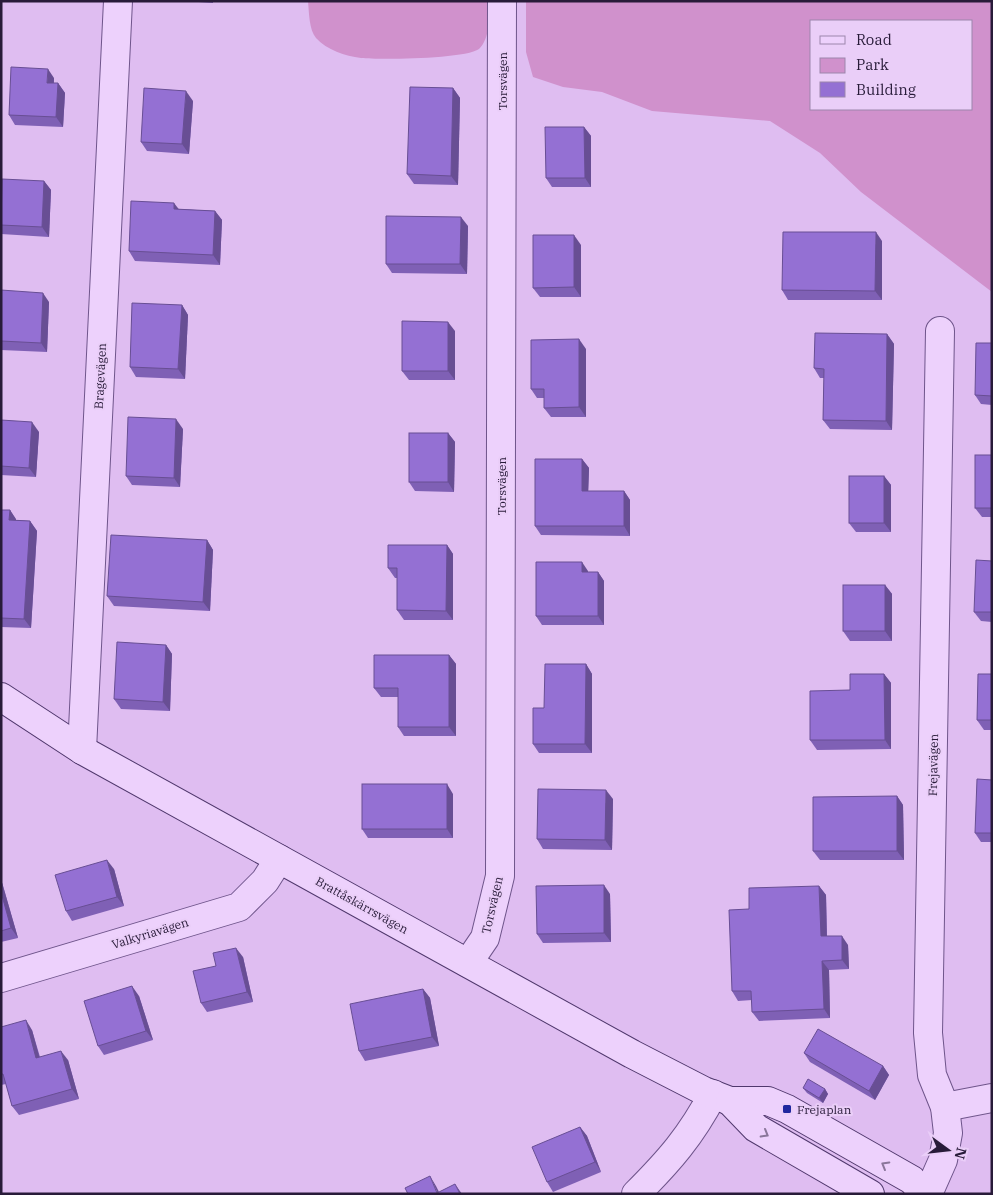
<svg xmlns="http://www.w3.org/2000/svg" width="993" height="1195" viewBox="0 0 993 1195" font-family="'IBM Plex Serif',serif">
  <style>
    .green { fill: #d091cc; fill-rule: evenodd }
    .lines { fill: none; stroke-linecap: round; stroke-linejoin: round }
    .street-casing { stroke: #6f558b; stroke-width: 30 }
    .secondary-casing { stroke: #50386d; stroke-width: 30 }
    .street { stroke: #edd1fc; stroke-width: 28 }
    .secondary { stroke: #edd1fc; stroke-width: 28 }
    .wall { fill: #7f60b5 }
    .shaded-wall { fill: #684e94 }
    .building { fill: #9470d3; stroke: #684e94 }
    .oneway { stroke: #8a769a }
    .poi-dot { fill: #20279f; stroke: #eacef8; stroke-width: 2 }
    .labels { text-anchor: middle; dominant-baseline: central; stroke-width: 4; stroke-linejoin: round; paint-order: stroke }
    .street-label { font-size: 12px; fill: #281b39; stroke: #eacef8 }
    .poi-label { font-size: 12px; fill: #281b39; stroke: #eacef8; text-anchor: start }
  </style>
  <rect width="100%" height="100%" fill="#dfbdf1"/>
  <!-- green -->
  <g class="green">
    <path d="M308 1H490C490 15 490 39 479 49 465 59 380 60 361 58 345 56 327 50 316 38 309 30 309 12 308 1Z"/>
    <path d="M526 1H992V292L861 192 820 153 770 121 652 111 602 92 563 87 533 77 526 52ZM812 21H972V109H812Z"/>
  </g>
  <g class="lines">
    <defs>
      <g id="street">
        <polyline points="82,750 118,1"/>
        <polyline points="468,963 485,938 500,876 502,1"/>
        <polyline points="1,978 239,907 265,881 279,859"/>
        <polyline points="945,1107 992,1098"/>
        <path d="M636 1194C669 1161 691 1136 713 1094"/>
        <polyline points="928,1194 943,1160 948,1133 945,1107 932,1075 928,1033 940,331"/>
      </g>
      <g id="secondary">
        <polyline points="1,697 82,750 632,1054 704,1091 730,1101 768,1101 787,1109 912,1180 924,1194"/>
        <polyline points="730,1101 756,1128 870,1194"/>
      </g>
    </defs>
    <!-- street casing -->
    <use href="#street" class="street-casing"/>
    <!-- secondary casing -->
    <use href="#secondary" class="secondary-casing"/>
    <!-- street -->
    <use href="#street" class="street"/>
    <!-- secondary -->
    <use href="#secondary" class="secondary"/>
  </g>
  <!-- wall -->
  <g class="wall">
    <polygon points="184,1 213,1 213,3"/>
    <polygon points="54,78 54,83 58,83 65,93 63,127 15,125 9,115"/>
    <polygon points="453,88 460,98 458,185 414,184 407,174"/>
    <polygon points="193,101 189,154 147,151 141,142"/>
    <polygon points="584,127 591,136 591,187 552,187 546,178"/>
    <polygon points="44,181 51,190 49,237 1,234 1,189"/>
    <polygon points="179,209 215,211 222,220 220,265 135,261 129,251"/>
    <polygon points="468,226 467,274 392,273 386,264"/>
    <polygon points="882,241 882,300 788,300 782,290"/>
    <polygon points="581,245 581,297 540,297 533,288"/>
    <polygon points="1,290 49,302 47,352 1,350"/>
    <polygon points="182,305 188,315 185,379 136,377 130,367"/>
    <polygon points="455,331 455,380 409,380 402,371"/>
    <polygon points="887,334 894,344 892,430 830,429 823,420 824,378 820,378 814,368"/>
    <polygon points="992,343 992,405 981,404 975,395"/>
    <polygon points="586,349 586,417 551,417 544,408 544,398 537,398 531,389"/>
    <polygon points="1,420 39,432 36,477 1,475"/>
    <polygon points="183,429 180,487 132,485 126,476"/>
    <polygon points="448,433 455,442 454,492 415,491 409,482"/>
    <polygon points="992,455 992,517 982,517 975,508"/>
    <polygon points="582,459 589,468 588,491 624,491 630,500 630,536 541,535 535,526"/>
    <polygon points="884,476 891,485 891,532 856,532 849,523"/>
    <polygon points="1,510 10,510 16,520 30,521 37,531 31,628 1,627"/>
    <polygon points="207,540 213,550 210,611 114,606 107,596"/>
    <polygon points="447,545 453,554 453,620 404,620 397,610 397,578 395,578 388,568"/>
    <polygon points="992,561 992,622 981,621 974,612"/>
    <polygon points="588,572 598,572 604,581 604,625 542,625 536,616"/>
    <polygon points="885,585 892,594 892,641 850,641 843,631"/>
    <polygon points="166,645 172,654 170,711 121,709 114,699"/>
    <polygon points="449,655 456,664 456,736 404,736 398,727 398,697 381,697 374,688"/>
    <polygon points="586,664 592,674 592,753 539,753 533,744 544,708"/>
    <polygon points="884,674 891,683 891,749 817,750 810,740 850,690"/>
    <polygon points="992,674 992,730 984,730 977,720"/>
    <polygon points="992,780 992,842 981,842 975,833"/>
    <polygon points="453,794 453,838 368,838 362,829"/>
    <polygon points="897,796 903,805 904,860 820,860 813,851"/>
    <polygon points="613,799 612,850 543,849 537,839"/>
    <polygon points="114,869 124,906 72,921 66,911"/>
    <polygon points="1,879 18,938 1,942"/>
    <polygon points="819,886 826,895 827,936 848,945 849,969 829,970 830,1018 759,1021 752,1012 752,1000 738,1001 732,991 749,909"/>
    <polygon points="610,894 611,942 543,943 537,934"/>
    <polygon points="243,957 253,1002 207,1012 201,1003 216,966"/>
    <polygon points="423,989 430,998 439,1046 365,1061 359,1051"/>
    <polygon points="139,996 153,1040 104,1055 98,1046"/>
    <polygon points="1,1027 32,1030 40,1057 68,1060 79,1099 19,1115 12,1106 6,1084 1,1085"/>
    <polygon points="804,1053 883,1066 889,1075 875,1100 810,1062"/>
    <polygon points="803,1088 825,1089 828,1094 823,1103 807,1093"/>
    <polygon points="580,1127 587,1136 601,1172 553,1192 547,1182"/>
  </g>
  <!-- shaded-wall -->
  <g class="shaded-wall">
    <polygon points="48,69 54,78 53,92 47,83"/>
    <polygon points="58,83 65,93 63,127 56,117"/>
    <polygon points="453,88 460,98 458,185 451,176"/>
    <polygon points="186,91 193,101 189,154 182,144"/>
    <polygon points="584,127 591,136 591,187 585,178"/>
    <polygon points="44,181 51,190 49,237 42,227"/>
    <polygon points="174,203 181,212 174,209"/>
    <polygon points="215,211 222,220 220,265 213,255"/>
    <polygon points="461,217 468,226 467,274 460,264"/>
    <polygon points="876,232 882,241 882,300 875,291"/>
    <polygon points="574,235 581,245 581,297 574,287"/>
    <polygon points="43,293 49,302 47,352 41,343"/>
    <polygon points="182,305 188,315 185,379 178,369"/>
    <polygon points="448,322 455,331 455,380 448,371"/>
    <polygon points="887,334 894,344 892,430 886,421"/>
    <polygon points="579,339 586,349 586,417 579,407"/>
    <polygon points="176,419 183,429 180,487 174,478"/>
    <polygon points="32,422 39,432 36,477 29,468"/>
    <polygon points="448,433 455,442 454,492 448,482"/>
    <polygon points="582,459 589,468 588,500 582,491"/>
    <polygon points="884,476 891,485 891,532 884,523"/>
    <polygon points="624,491 630,500 630,536 624,526"/>
    <polygon points="10,510 16,519 16,529 9,520"/>
    <polygon points="30,521 37,531 31,628 24,619"/>
    <polygon points="207,540 213,550 210,611 203,602"/>
    <polygon points="447,545 453,554 453,620 446,611"/>
    <polygon points="582,562 588,571 588,581 582,572"/>
    <polygon points="598,572 604,581 604,625 598,616"/>
    <polygon points="885,585 892,594 892,641 885,631"/>
    <polygon points="166,645 172,654 170,711 163,702"/>
    <polygon points="449,655 456,664 456,736 449,727"/>
    <polygon points="586,664 592,674 592,753 585,744"/>
    <polygon points="884,674 891,683 891,749 885,740"/>
    <polygon points="447,784 453,794 453,838 447,829"/>
    <polygon points="606,790 613,799 612,850 605,840"/>
    <polygon points="897,796 903,805 904,860 897,851"/>
    <polygon points="107,860 114,869 124,906 117,897"/>
    <polygon points="1,879 18,938 11,928 1,892"/>
    <polygon points="604,885 610,894 611,942 604,933"/>
    <polygon points="819,886 826,895 827,946 821,936"/>
    <polygon points="842,936 848,945 849,969 842,960"/>
    <polygon points="236,948 243,957 253,1002 247,992"/>
    <polygon points="822,961 829,970 830,1018 824,1009"/>
    <polygon points="132,986 139,996 153,1040 146,1031"/>
    <polygon points="423,989 430,998 439,1046 432,1037"/>
    <polygon points="26,1020 32,1030 42,1067 36,1058"/>
    <polygon points="61,1051 68,1060 79,1099 72,1089"/>
    <polygon points="883,1066 889,1075 875,1100 869,1091"/>
    <polygon points="825,1089 828,1094 823,1103 819,1098"/>
    <polygon points="580,1127 587,1136 601,1172 595,1162"/>
    <polygon points="430,1176 436,1186 440,1194 438,1194"/>
    <polygon points="455,1184 462,1194 460,1194"/>
  </g>
  <!-- building -->
  <g class="building">
    <polygon points="11,67 48,69 47,83 58,83 56,117 9,115"/>
    <polygon points="410,87 453,88 451,176 407,174"/>
    <polygon points="144,88 186,91 182,144 141,142"/>
    <polygon points="545,127 584,127 585,178 546,178"/>
    <polygon points="2,179 44,181 42,227 1,225"/>
    <polygon points="131,201 174,203 174,209 215,211 213,255 129,251"/>
    <polygon points="386,216 461,217 460,264 386,264"/>
    <polygon points="783,232 876,232 875,291 782,290"/>
    <polygon points="533,235 574,235 574,287 533,288"/>
    <polygon points="1,290 43,293 41,343 1,341"/>
    <polygon points="132,303 182,305 178,369 130,367"/>
    <polygon points="402,321 448,322 448,371 402,371"/>
    <polygon points="815,333 887,334 886,421 823,420 824,369 814,368"/>
    <polygon points="579,339 579,407 544,408 544,389 531,389 531,340"/>
    <polygon points="976,343 992,343 992,396 975,395"/>
    <polygon points="128,417 176,419 174,478 126,476"/>
    <polygon points="1,420 32,422 29,468 1,466"/>
    <rect x="409" y="433" width="39" height="49"/>
    <rect x="975" y="455" width="17" height="53"/>
    <polygon points="535,459 582,459 582,491 624,491 624,526 535,526"/>
    <rect x="849" y="476" width="35" height="47"/>
    <polygon points="1,510 10,510 9,520 30,521 24,619 1,618"/>
    <polygon points="111,535 207,540 203,602 107,596"/>
    <polygon points="388,545 447,545 446,611 397,610 397,568 388,568"/>
    <polygon points="976,560 992,561 992,612 974,612"/>
    <polygon points="536,562 582,562 582,572 598,572 598,616 536,616"/>
    <rect x="843" y="585" width="42" height="46"/>
    <polygon points="117,642 166,645 163,702 114,699"/>
    <polygon points="374,655 449,655 449,727 398,727 398,688 374,688"/>
    <polygon points="545,664 586,664 585,744 533,744 533,708 544,708"/>
    <polygon points="850,674 884,674 885,740 810,740 810,691 850,690"/>
    <polygon points="978,674 992,674 992,720 977,720"/>
    <polygon points="977,779 992,780 992,833 975,833"/>
    <rect x="362" y="784" width="85" height="45"/>
    <polygon points="538,789 606,790 605,840 537,839"/>
    <polygon points="897,796 897,851 813,851 813,797"/>
    <polygon points="107,860 117,897 66,911 55,875"/>
    <polygon points="604,885 604,933 537,934 536,886"/>
    <polygon points="819,886 821,936 842,936 842,960 822,961 824,1009 752,1012 751,991 732,991 729,910 749,909 749,888"/>
    <polygon points="1,892 11,928 1,931"/>
    <polygon points="236,948 247,992 201,1003 193,971 216,966 213,953"/>
    <polygon points="132,986 146,1031 98,1046 84,1001"/>
    <polygon points="423,989 432,1037 359,1051 350,1004"/>
    <polygon points="26,1020 36,1058 61,1051 72,1089 12,1106 3,1074 1,1074 1,1027"/>
    <polygon points="818,1029 883,1066 869,1091 804,1053"/>
    <polygon points="808,1079 825,1089 819,1098 803,1088"/>
    <polygon points="580,1127 595,1162 547,1182 532,1147"/>
    <polygon points="430,1176 437,1193 455,1184 460,1194 408,1194 405,1188"/>
  </g>
  <!-- one-way arrows -->
  <defs><path id="oneway-chevron" d="M-2-3.5L2.5 0L-2 3.5" fill="none" stroke-width="1.6" stroke-linecap="round" stroke-linejoin="round" transform="scale(1.25)"/></defs>
  <g class="oneway">
    <use href="#oneway-chevron" transform="translate(765 1134) rotate(30)"/>
    <use href="#oneway-chevron" transform="translate(885 1165) rotate(-150)"/>
  </g>
  <!-- markers -->
  <rect class="poi-dot" x="782" y="1104" width="10" height="10" rx="2.5"/>
  <g class="labels">
    <!-- street labels -->
    <g class="street-label">
      <text transform="translate(502 81) rotate(-90)">Torsvägen</text>
      <text transform="translate(100 376) rotate(-87)">Bragevägen</text>
      <text transform="translate(501 486) rotate(-90)">Torsvägen</text>
      <text transform="translate(933 765) rotate(-89)">Frejavägen</text>
      <text transform="translate(362 905) rotate(29)">Brattåskärrsvägen</text>
      <text transform="translate(492 905) rotate(-77)">Torsvägen</text>
      <text transform="translate(150 933) rotate(-17)">Valkyriavägen</text>
    </g>
    <!-- poi labels -->
    <g class="poi-label">
      <text x="797" y="1109">Frejaplan</text>
    </g>
  </g>
  <!-- border -->
  <rect width="993" height="1195" fill="none" stroke="#281b39" stroke-width="5"/>
  <!-- legend -->
  <rect x="810" y="20" width="162" height="90" fill="#eacef8" stroke="#9c86ac"/>
  <rect x="820" y="36" width="25" height="8" fill="#edd1fc" stroke="#9c86ac"/>
  <text x="856" y="45" font-size="15" fill="#281b39">Road</text>
  <rect x="820" y="58" width="25" height="15" fill="#d091cc" stroke="#9c86ac"/>
  <text x="856" y="70" font-size="15" fill="#281b39">Park</text>
  <rect x="820" y="82" width="25" height="15" fill="#9470d3" stroke="#9c86ac"/>
  <text x="856" y="95" font-size="15" fill="#281b39">Building</text>
  <!-- north arrow -->
  <g transform="translate(948 1150) rotate(105)" stroke="#eacef8" stroke-width="4" paint-order="stroke">
  <path d="M0-4L9 19L0 12L-9 19Z" fill="#281b39"/>
  <text y="-8" font-size="14" font-weight="bold" text-anchor="middle" fill="#281b39">N</text>
  </g>
</svg>
